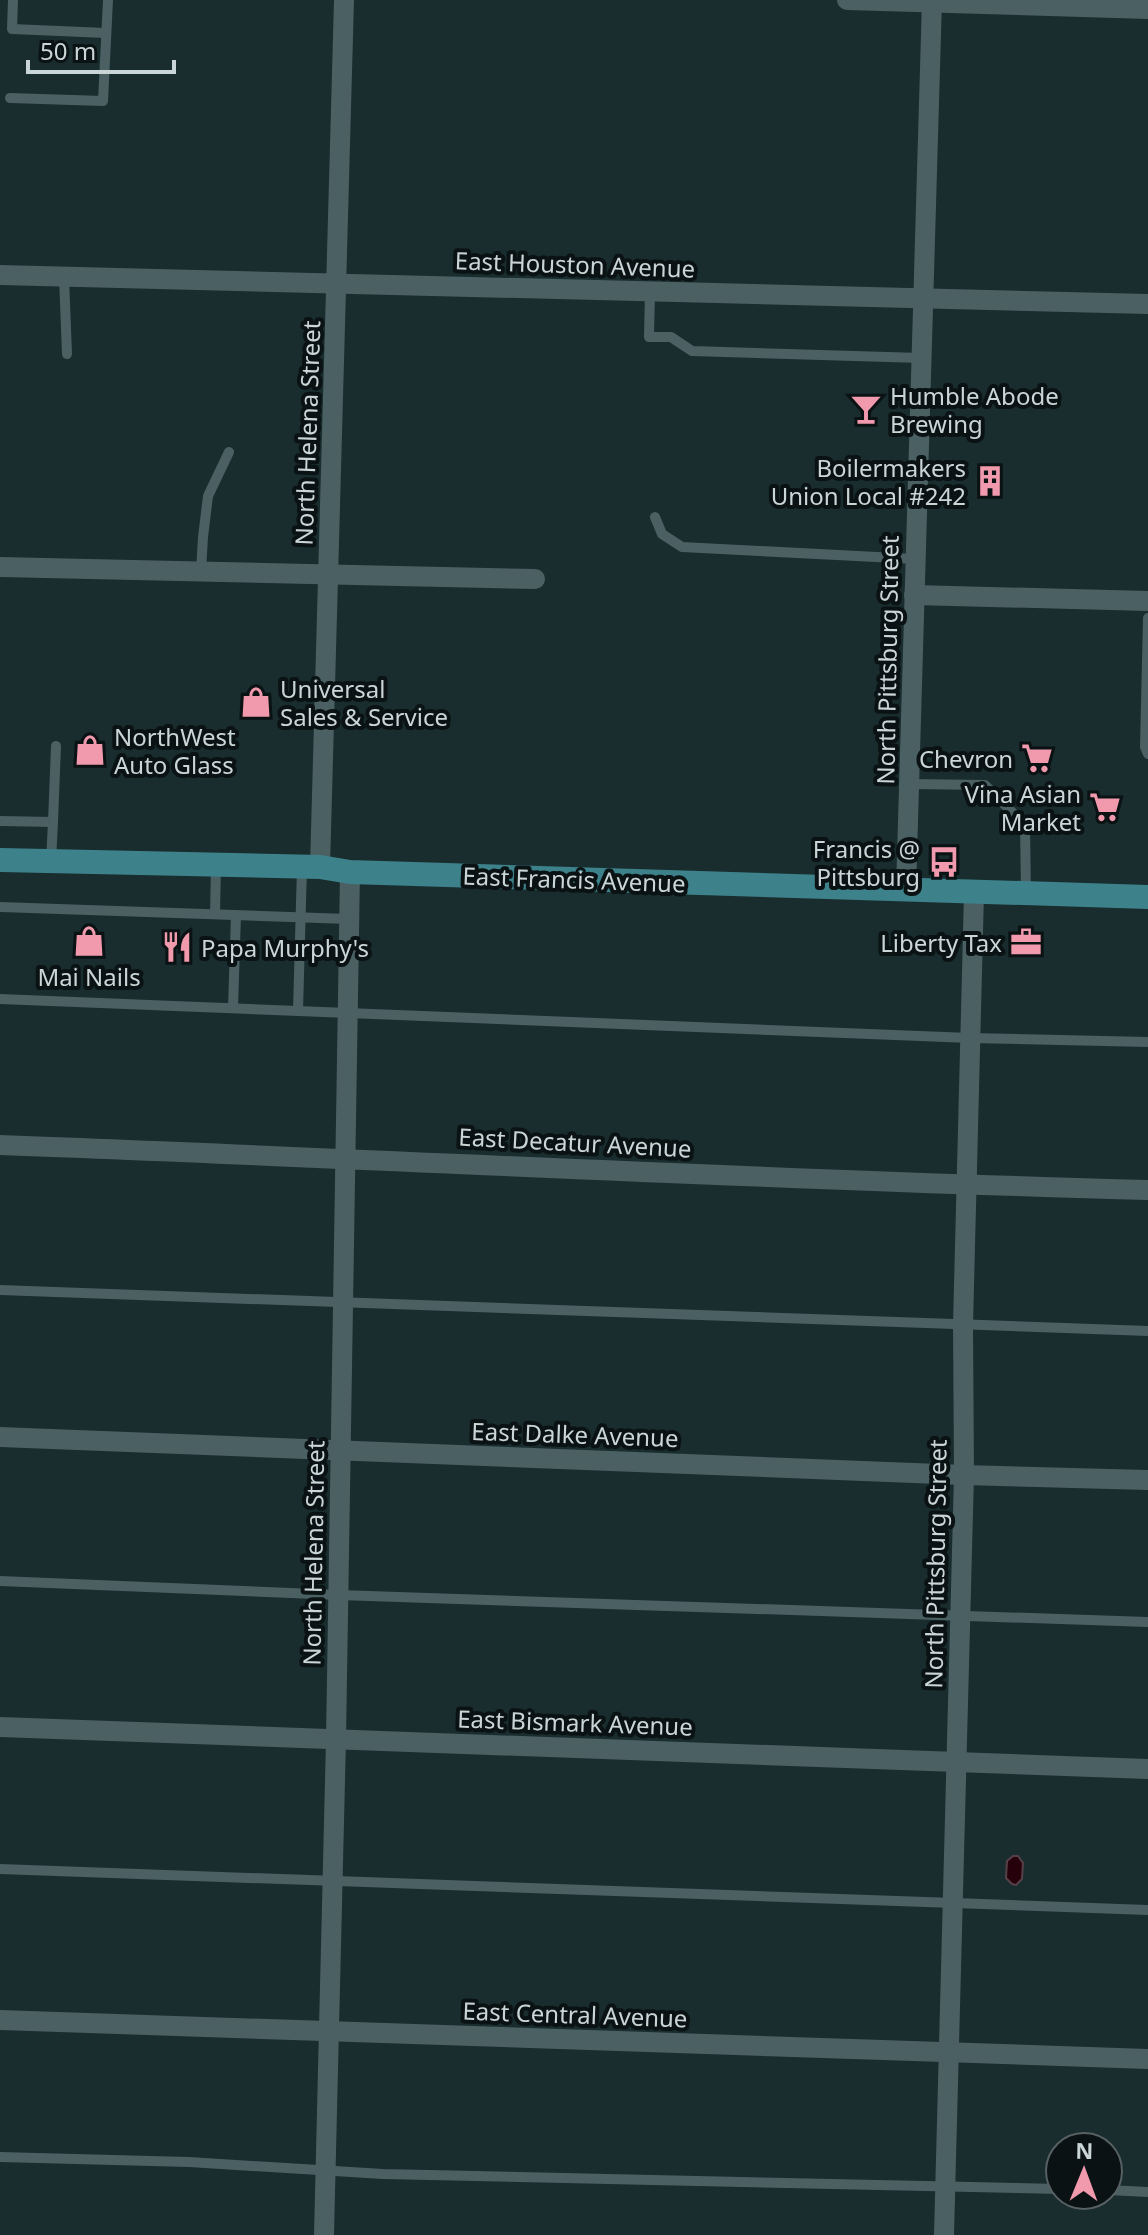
<svg xmlns="http://www.w3.org/2000/svg" width="1148" height="2235" viewBox="0 0 1148 2235" font-family="'Noto Sans',sans-serif">
  <style>
    .water { fill: #26000b; stroke: #574048; stroke-width: 2 }
    .lines { fill: none; stroke-linecap: round; stroke-linejoin: round }
    .service { stroke: #4b6063; stroke-width: 10 }
    .minor { stroke: #4b6063; stroke-width: 20 }
    .primary { stroke: #3d828b; stroke-width: 24 }
    .labels { text-anchor: middle; dominant-baseline: central; stroke-width: 8; stroke-linejoin: round; paint-order: stroke }
    .street-label { font-size: 24px; fill: #cad5d7; stroke: #0a1214 }
    .poi-label { font-size: 24px; fill: #cad5d7; stroke: #0a1214; text-anchor: end }
  </style>
  <rect width="100%" height="100%" fill="#192c2e"/>
  <!-- water -->
  <polygon class="water" points="1013,1856 1018,1856 1023,1863 1022,1879 1016,1885 1012,1884 1006,1878 1007,1861"/>
  <g class="lines">
    <!-- service -->
    <g class="service">
      <polyline points="13,0 12,29 106,33"/>
      <polyline points="10,98 103,101 108,0"/>
      <polyline points="64,277 67,354"/>
      <polyline points="650,292 649,337 671,337 692,351 921,358"/>
      <polyline points="655,517 662,534 682,547 915,559"/>
      <polyline points="201,571 203,537 208,496 229,452"/>
      <polyline points="1148,618 1145,747 1148,754"/>
      <polyline points="909,784 985,785 1025,825 1026,894"/>
      <polyline points="0,821 53,822 51,861"/>
      <polyline points="53,822 56,746"/>
      <polyline points="0,907 348,919"/>
      <polyline points="215,914 216,866"/>
      <polyline points="0,999 970,1038 1148,1042"/>
      <polyline points="233,1008 236,915"/>
      <polyline points="298,1011 302,867"/>
      <polyline points="0,1290 1148,1331"/>
      <polyline points="0,1581 339,1595 1148,1622"/>
      <polyline points="0,1869 1148,1910"/>
      <polyline points="0,2157 189,2162 383,2174 1060,2189"/>
      <polyline points="1108,2190 1148,2192"/>
    </g>
    <!-- minor -->
    <g class="minor">
      <polyline points="847,0 1148,9"/>
      <polyline points="0,275 1148,304"/>
      <polyline points="0,567 535,579"/>
      <polyline points="914,595 1148,601"/>
      <polyline points="320,867 344,0"/>
      <polyline points="906,890 932,0"/>
      <path d="M0 1145C383 1159 765 1180 1148 1190"/>
      <polyline points="0,1437 964,1475 1148,1480"/>
      <polyline points="0,1727 1148,1769"/>
      <polyline points="0,2020 1148,2059"/>
      <polyline points="324,2235 336,1739 350,872"/>
      <polyline points="944,2235 964,1475 963,1325 974,893"/>
    </g>
    <!-- primary -->
    <polyline class="primary" points="0,860 320,867 350,872 1148,897"/>
  </g>
  <!-- icons -->
  <defs>
    <symbol id="bar-bare" viewBox="-9 -9 18 18"><path d="M-6-5H6L.8 .8V4.5H3.5V6h-7V4.5H-.8V.8Z" fill="#f29aad" stroke="#0a1214" stroke-width="2.5" paint-order="stroke"/></symbol>
    <symbol id="building-bare" viewBox="-9 -9 18 18"><path d="M-4-6H4V6H1V3H-1V6H-4ZM-2.5-4.3h1.7v1.8h-1.7ZM.8-4.3h1.7v1.8H.8ZM-2.5-1h1.7V.8h-1.7ZM.8-1h1.7V.8H.8Z" fill="#f29aad" stroke="#0a1214" stroke-width="2.5" paint-order="stroke"/></symbol>
    <symbol id="shop-bare" viewBox="-9 -9 18 18"><path d="M-5-2.5h2.3a2.7 3.5 0 0 1 5.4 0H5L5.5 6h-11ZM-1.5-2.5h3a1.5 2.3 0 0 0-3 0Z" fill="#f29aad" stroke="#0a1214" stroke-width="2.5" paint-order="stroke"/></symbol>
    <symbol id="supermarket-bare" viewBox="-9 -9 18 18"><path d="M-6-5.5h2.5l.6 2H6L4.5 2H-2.5L-4.4-4H-6ZM-1.5 3.2a1.3 1.3 0 1 0 .1 0ZM3 3.2a1.3 1.3 0 1 0 .1 0Z" fill="#f29aad" stroke="#0a1214" stroke-width="2.5" paint-order="stroke"/></symbol>
    <symbol id="bus-bare" viewBox="-9 -9 18 18"><path d="M-5-6H5V4H4V6H2V4H-2V6H-4V4H-5ZM-3.5-4V0h7V-4ZM-3.5 1.2v1.5H-2V1.2ZM2 1.2v1.5H3.5V1.2Z" fill="#f29aad" stroke="#0a1214" stroke-width="2.5" paint-order="stroke"/></symbol>
    <symbol id="office-bare" viewBox="-9 -9 18 18"><path d="M-6-3h4V-5.5h4V-3h4V5H-6ZM-1-4.5V-3h2v-1.5ZM-6 0V1H6V0Z" fill="#f29aad" stroke="#0a1214" stroke-width="2.5" paint-order="stroke"/></symbol>
    <symbol id="restaurant-bare" viewBox="-9 -9 18 18"><path d="M-5-6h1v4h1v-4h1v4h1v-4h1v5L-1.5 .5V6h-2V.5L-5-1ZM5-6V6H3V1.5H1.5Q1.5-4 5-6Z" fill="#f29aad" stroke="#0a1214" stroke-width="2.5" paint-order="stroke"/></symbol>
  </defs>
  <g fill-rule="evenodd">
    <use href="#bar-bare" x="844" y="387" width="44" height="44"/>
    <use href="#building-bare" x="968" y="459" width="44" height="44"/>
    <use href="#shop-bare" x="234" y="680" width="44" height="44"/>
    <use href="#shop-bare" x="68" y="728" width="44" height="44"/>
    <use href="#supermarket-bare" x="1015" y="736" width="44" height="44"/>
    <use href="#supermarket-bare" x="1083" y="785" width="44" height="44"/>
    <use href="#bus-bare" x="922" y="840" width="44" height="44"/>
    <use href="#shop-bare" x="67" y="919" width="44" height="44"/>
    <use href="#office-bare" x="1004" y="920" width="44" height="44"/>
    <use href="#restaurant-bare" x="155" y="925" width="44" height="44"/>
  </g>
  <g class="labels">
    <!-- street labels -->
    <g class="street-label">
      <text transform="translate(575 264) rotate(2)">East Houston Avenue</text>
      <text transform="translate(307 433) rotate(-88)">North Helena Street</text>
      <text transform="translate(887 660) rotate(-89)">North Pittsburg Street</text>
      <text transform="translate(574 879) rotate(2)">East Francis Avenue</text>
      <text transform="translate(575 1142) rotate(3)">East Decatur Avenue</text>
      <text transform="translate(575 1434) rotate(2)">East Dalke Avenue</text>
      <text transform="translate(313 1553) rotate(-89)">North Helena Street</text>
      <text transform="translate(935 1564) rotate(-89)">North Pittsburg Street</text>
      <text transform="translate(575 1722) rotate(2)">East Bismark Avenue</text>
      <text transform="translate(575 2014) rotate(2)">East Central Avenue</text>
    </g>
    <!-- poi labels -->
    <g class="poi-label">
      <text x="890" y="395" text-anchor="start">Humble Abode<tspan x="890" dy="28">Brewing</tspan></text>
      <text x="966" y="467">Boilermakers<tspan x="966" dy="28">Union Local #242</tspan></text>
      <text x="280" y="688" text-anchor="start">Universal<tspan x="280" dy="28">Sales &amp; Service</tspan></text>
      <text x="114" y="736" text-anchor="start">NorthWest<tspan x="114" dy="28">Auto Glass</tspan></text>
      <text x="1013" y="758">Chevron</text>
      <text x="1081" y="793">Vina Asian<tspan x="1081" dy="28">Market</tspan></text>
      <text x="920" y="848">Francis @<tspan x="920" dy="28">Pittsburg</tspan></text>
      <text x="1002" y="942">Liberty Tax</text>
      <text x="201" y="947" text-anchor="start">Papa Murphy's</text>
      <text x="89" y="976" text-anchor="middle">Mai Nails</text>
    </g>
  </g>
  <!-- north arrow -->
  <g transform="translate(1084 2171) rotate(1)"><circle r="38" fill="#0a1214" stroke="#576062" stroke-width="2"/>
  <path d="M0-6L14 30L0 20L-14 30Z" fill="#f29aad"/>
  <text y="-12" font-size="22" font-weight="bold" text-anchor="middle" fill="#cad5d7">N</text>
  </g>
  <!-- scale -->
  <path d="M28 60v12h146v-12" fill="none" stroke="#cad5d7" stroke-width="4"/>
  <text x="40" y="60" font-size="24" fill="#cad5d7" stroke="#0a1214" stroke-width="6" paint-order="stroke">50 m</text>
</svg>
